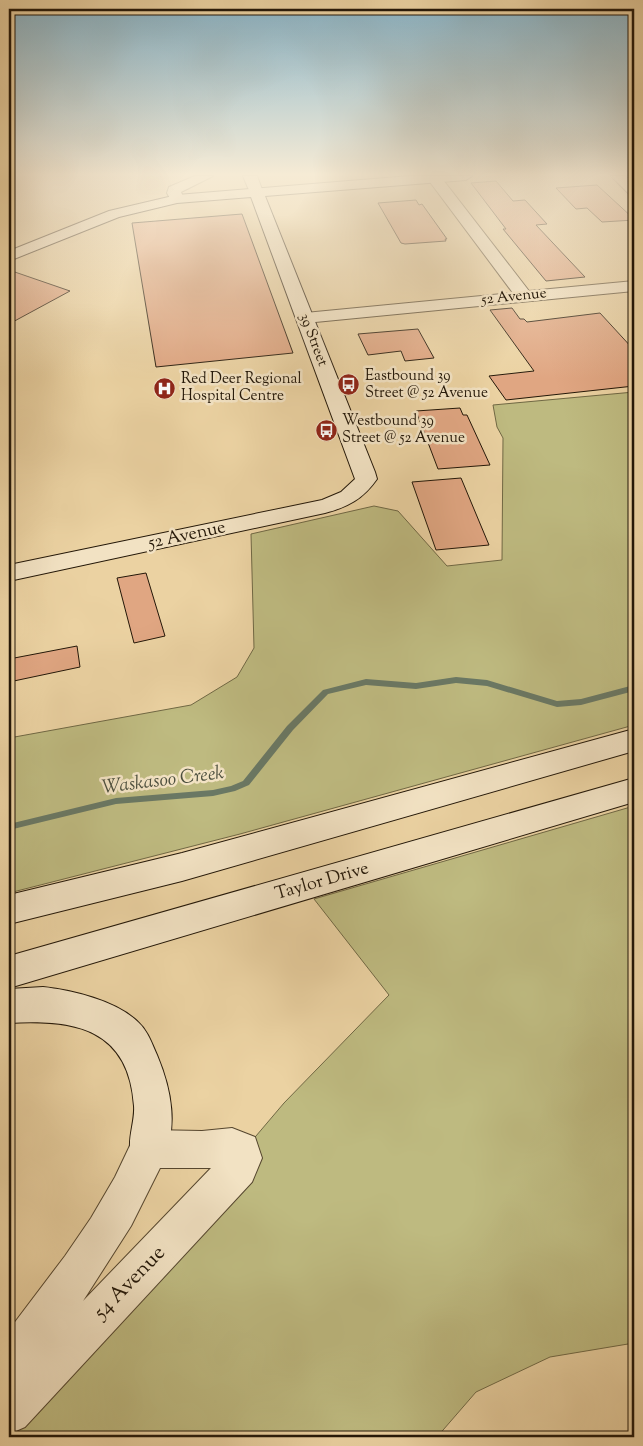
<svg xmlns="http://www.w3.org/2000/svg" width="643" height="1446" viewBox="0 0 643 1446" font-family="'Sorts Mill Goudy',serif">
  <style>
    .green { fill: #beba80; stroke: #706844 }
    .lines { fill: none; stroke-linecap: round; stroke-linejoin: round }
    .stream { fill: #6a7864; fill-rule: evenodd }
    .building { fill: #e0a682; stroke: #231708 }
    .street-casing { stroke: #55462e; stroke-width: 2 }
    .secondary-casing { stroke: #231708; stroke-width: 2 }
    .street { fill: #f2e2c3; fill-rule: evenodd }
    .secondary { fill: #f2e2c3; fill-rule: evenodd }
    .labels { text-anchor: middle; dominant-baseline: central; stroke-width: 5; stroke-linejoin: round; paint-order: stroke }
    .far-street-label { font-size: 15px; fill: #231708; stroke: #f2e2c3 }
    .far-poi-label { font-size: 15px; fill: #231708; stroke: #f2e2c3; text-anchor: start }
    .street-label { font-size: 18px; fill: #231708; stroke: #f2e2c3 }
    .water-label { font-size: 19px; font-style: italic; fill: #4c4f3e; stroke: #f2e2c3 }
    .near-street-label { font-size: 21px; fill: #231708; stroke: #f2e2c3 }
  </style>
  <rect width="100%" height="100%" fill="#ebd2a2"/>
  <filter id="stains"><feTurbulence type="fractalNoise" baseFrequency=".004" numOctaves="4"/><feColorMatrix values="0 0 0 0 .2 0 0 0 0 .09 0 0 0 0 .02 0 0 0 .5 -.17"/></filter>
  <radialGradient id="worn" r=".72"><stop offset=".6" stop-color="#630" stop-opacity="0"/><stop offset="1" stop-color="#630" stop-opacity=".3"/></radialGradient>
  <!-- green -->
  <g class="green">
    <polygon points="634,392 634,725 240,834 9,893 9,738 191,705 237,677 254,648 251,534 374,506 398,511 447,566 502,560 503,438 497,427 493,405"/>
    <polygon points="634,806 634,1343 550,1357 476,1392 437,1437 9,1437 9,1427 284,1103 389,995 314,899"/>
  </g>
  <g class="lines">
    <!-- stream -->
    <polygon class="stream" points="456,677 487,680 557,701 581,699 634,685 634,691 581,705 557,707 487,686 456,683 416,689 366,685 328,694 293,730 249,785 235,791 213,796 116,804 9,830 9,824 116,798 213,790 231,786 243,781 287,726 323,690 366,679 416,683"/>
  </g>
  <!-- building -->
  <g class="building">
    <polygon points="496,181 513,201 525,200 547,224 536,225 585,277 546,281 503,229 506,229 471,183"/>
    <polygon points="597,185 634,219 634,220 602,222 587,208 576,209 556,188"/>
    <polygon points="416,200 419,205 422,204 447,239 445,239 446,241 405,244 401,243 378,203"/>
    <polygon points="242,214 293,353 156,367 132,223"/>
    <polygon points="9,270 70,291 9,324"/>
    <polygon points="512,308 520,319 524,319 527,322 600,313 634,350 634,386 506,400 489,376 534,371 490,310"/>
    <polygon points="418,329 434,358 405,361 401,351 368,355 358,334"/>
    <polygon points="460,408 463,415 467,415 490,465 438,469 416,411"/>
    <polygon points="461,478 489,545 436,550 412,482"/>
    <polygon points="146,573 165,636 134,643 117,578"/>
    <polygon points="77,646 80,667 9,682 9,659"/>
  </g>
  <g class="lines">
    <defs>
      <g id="street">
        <polygon points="195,176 213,176 181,192 184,199 182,202 172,202 167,193 169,187"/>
        <polygon points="243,176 257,176 263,192 261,195 251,195"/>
        <polygon points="430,176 440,176 529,291 634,281 634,291 305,323 299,322 296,318 299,314 305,313 513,293 430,182 428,179"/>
        <polygon points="611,176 625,176 634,184 634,195 629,194"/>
        <path d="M232 1128 255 1137 262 1158 252 1182 25 1427 9 1434V1330L65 1256 91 1218 115 1177 135 1135 149 1130 202 1131ZM160 1168H211L83 1301 131 1226Z"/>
      </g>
      <g id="secondary">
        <path d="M410 176H472L466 180 265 196 375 472 377 479C363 499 348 507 325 513L9 581V565L322 500 341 492 355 479 251 197 177 203 119 217 9 261V251L109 211 177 195Z"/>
        <polygon points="634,729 634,751 182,881 9,924 9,895 182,853"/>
        <polygon points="634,778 634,802 9,988 9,956"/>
        <path d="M43 987C72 990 117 1001 138 1022 148 1031 152 1044 157 1055 172 1091 178 1126 163 1163L149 1168 135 1163C134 1158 130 1153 130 1148 129 1134 135 1120 134 1106 129 1028 74 1019 9 1023V989Z"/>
      </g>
    </defs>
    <!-- street casing -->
    <use href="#street" class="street-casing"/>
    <!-- secondary casing -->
    <use href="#secondary" class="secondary-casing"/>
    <!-- street -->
    <use href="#street" class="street"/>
    <!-- secondary -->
    <use href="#secondary" class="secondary"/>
  </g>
  <!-- sky -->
  <linearGradient id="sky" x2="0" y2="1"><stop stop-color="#88b6cc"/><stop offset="0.46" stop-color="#f6ebd5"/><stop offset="1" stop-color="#f6ebd5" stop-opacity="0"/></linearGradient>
  <rect width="643" height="379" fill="url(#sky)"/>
  <!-- icons -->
  <defs>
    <symbol id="bus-disc" viewBox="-11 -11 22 22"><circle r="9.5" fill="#8f2418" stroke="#f2e2c3"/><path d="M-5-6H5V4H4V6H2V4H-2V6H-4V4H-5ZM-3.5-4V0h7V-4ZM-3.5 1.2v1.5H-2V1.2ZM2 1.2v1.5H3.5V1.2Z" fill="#fff"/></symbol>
    <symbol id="hospital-disc" viewBox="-11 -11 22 22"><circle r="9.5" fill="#8f2418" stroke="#f2e2c3"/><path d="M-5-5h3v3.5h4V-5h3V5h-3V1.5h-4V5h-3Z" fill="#fff"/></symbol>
  </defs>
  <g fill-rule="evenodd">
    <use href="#bus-disc" x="336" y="372" width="25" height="25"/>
    <use href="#hospital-disc" x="152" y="376" width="25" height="25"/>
    <use href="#bus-disc" x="314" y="418" width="25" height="25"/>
  </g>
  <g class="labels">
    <!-- far-street labels -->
    <g class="far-street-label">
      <text transform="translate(514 297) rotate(-6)">52 Avenue</text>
      <text transform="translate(313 340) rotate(69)">39 Street</text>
    </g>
    <!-- far-poi labels -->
    <g class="far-poi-label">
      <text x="365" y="376">Eastbound 39<tspan x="365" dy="17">Street @ 52 Avenue</tspan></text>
      <text x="181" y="379">Red Deer Regional<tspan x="181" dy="17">Hospital Centre</tspan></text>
      <text x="342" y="421">Westbound 39<tspan x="342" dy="17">Street @ 52 Avenue</tspan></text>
    </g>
    <!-- street labels -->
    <g class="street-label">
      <text transform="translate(187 536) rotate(-12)">52 Avenue</text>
      <text transform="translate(322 882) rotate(-16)">Taylor Drive</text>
    </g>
    <!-- water labels -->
    <g class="water-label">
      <text transform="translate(163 781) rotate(-7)">Waskasoo Creek</text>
    </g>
    <!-- near-street labels -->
    <g class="near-street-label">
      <text transform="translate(130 1283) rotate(-46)">54 Avenue</text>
    </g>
  </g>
  <!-- margin -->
  <rect width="643" height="1446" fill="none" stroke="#ebd2a2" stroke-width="30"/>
  <rect x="10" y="10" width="623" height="1426" fill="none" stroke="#231708" stroke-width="2.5"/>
  <rect x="15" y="15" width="613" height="1416" fill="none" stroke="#231708"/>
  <rect width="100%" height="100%" filter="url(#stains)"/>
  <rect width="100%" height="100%" fill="url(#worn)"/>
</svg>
